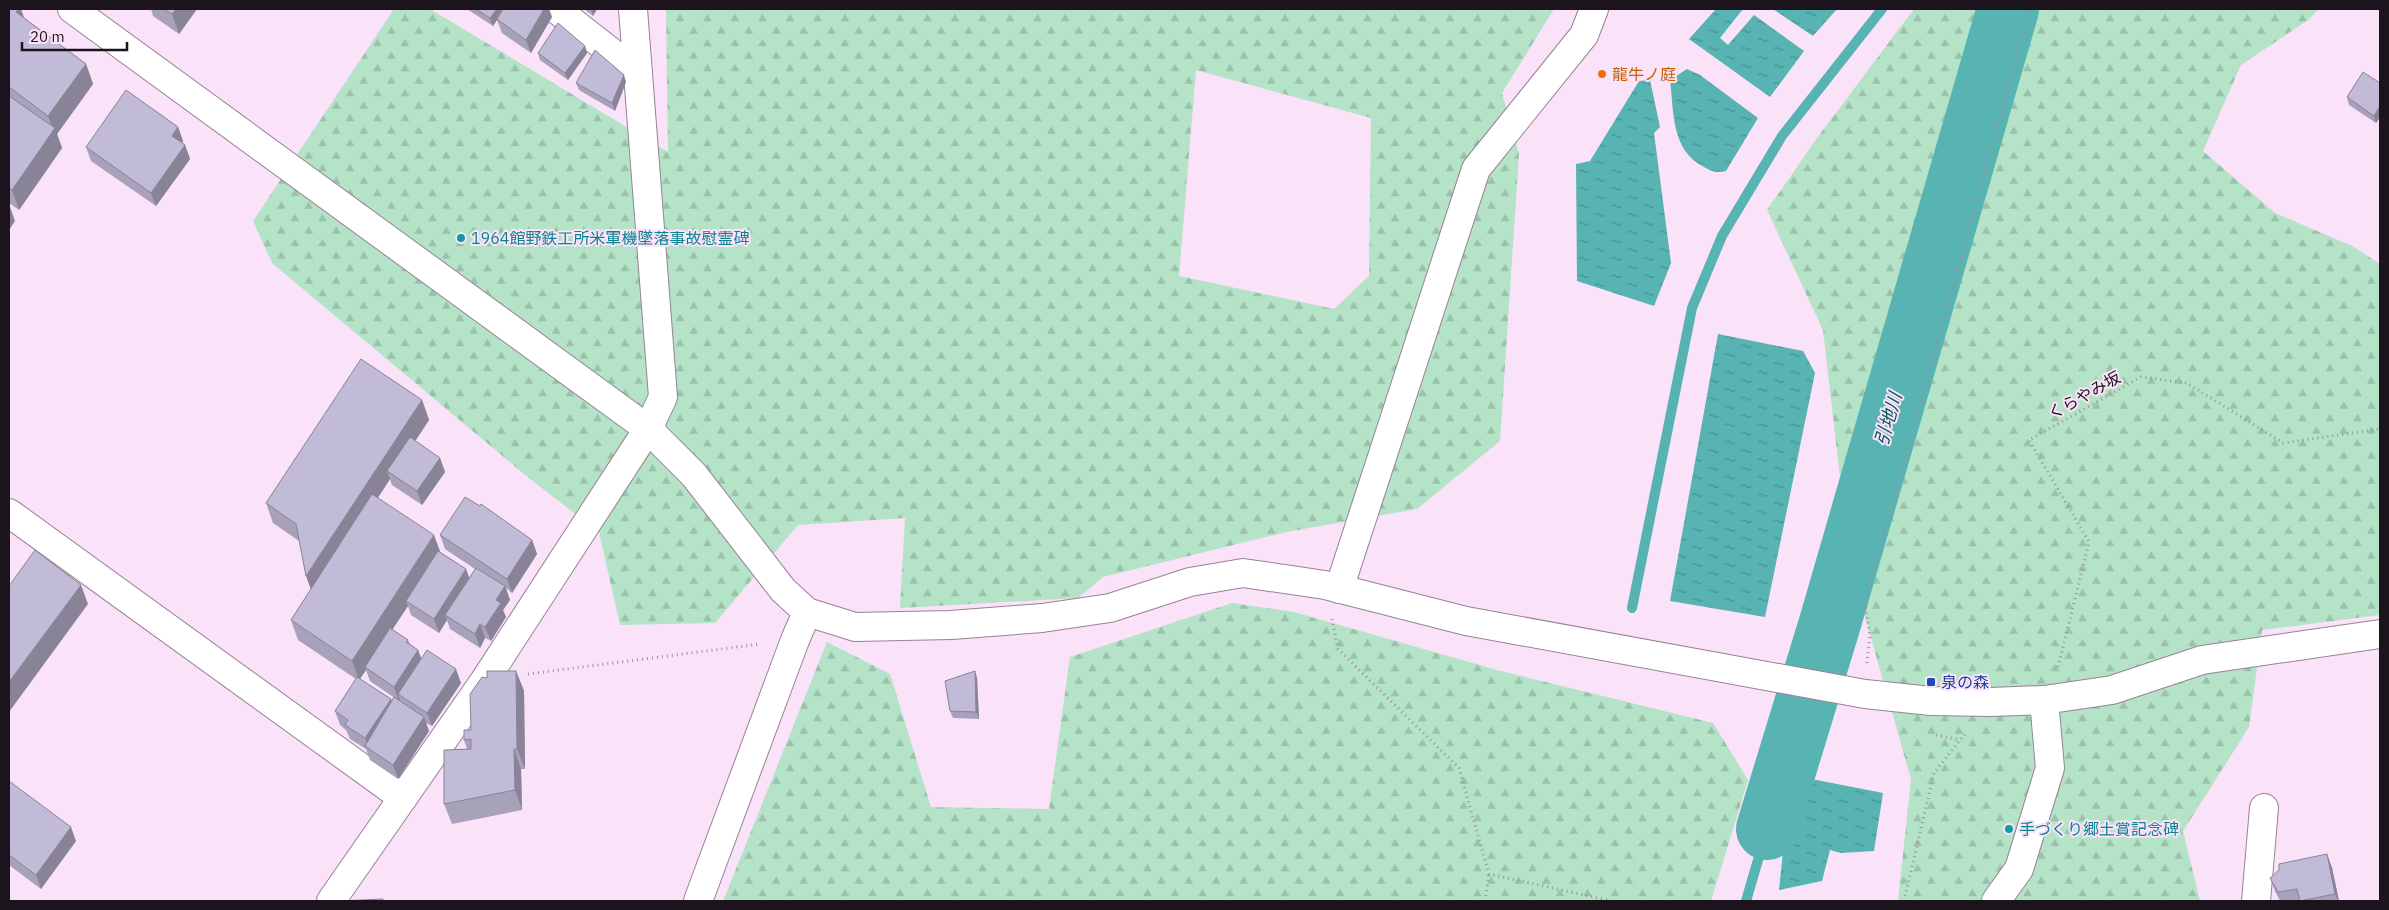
<svg xmlns="http://www.w3.org/2000/svg" width="2389" height="910" viewBox="0 0 2389 910" font-family="'IBM Plex Sans','Noto Sans JP',sans-serif">
  <style>
    .forest { fill: url(#forest-firs); fill-rule: evenodd }
    .water { fill: url(#water-ripples) }
    .lines { fill: none; stroke-linecap: round; stroke-linejoin: round }
    .stream { stroke: #58b3b3; stroke-width: 10 }
    .river { stroke: #58b3b3; stroke-width: 62 }
    .minor-casing { stroke: #988297; stroke-width: 30 }
    .path { stroke: #9f8e9f; stroke-width: 3; stroke-dasharray: 1 4; stroke-linecap: butt }
    .minor { stroke: #fff; stroke-width: 28 }
    .wall { fill: #a7a1b9; fill-rule: evenodd }
    .shaded-wall { fill: #888396 }
    .building { fill: #c2bbd7; stroke: #888396 }
    .food-dot { fill: #e8710a; stroke: #fae2f9; stroke-width: 2 }
    .culture-dot { fill: #0f9aa8; stroke: #fae2f9; stroke-width: 2 }
    .transit-dot { fill: #1a4fb4; stroke: #fae2f9; stroke-width: 2 }
    .labels { text-anchor: middle; dominant-baseline: central; stroke-width: 4; stroke-linejoin: round; paint-order: stroke }
    .food-label { font-size: 16px; fill: #c56008; stroke: #fae2f9; text-anchor: start }
    .culture-label { font-size: 16px; fill: #0d838f; stroke: #fae2f9; text-anchor: start }
    .street-label { font-size: 16px; fill: #1c141c; stroke: #fae2f9 }
    .transit-label { font-size: 16px; fill: #164399; stroke: #fae2f9; text-anchor: start }
    .water-label { font-size: 18px; font-style: italic; fill: #035758; stroke: #fae2f9 }
  </style>
  <defs>
    <pattern id="forest-firs" width="22" height="20" patternUnits="userSpaceOnUse" patternTransform="scale(1.25)"><rect width="22" height="20" fill="#b4e3c8"/><path d="M5 1l3.5 6h-7zM16 11l3.5 6h-7z" fill="#9ac2ab"/></pattern>
    <pattern id="water-ripples" width="26" height="14" patternUnits="userSpaceOnUse" patternTransform="scale(1.25)"><rect width="26" height="14" fill="#58b3b3"/><path d="M2 4q2-2 4 0t4 0M15 11q2-2 4 0t4 0" fill="none" stroke="#489091"/></pattern>
  </defs>
  <rect width="100%" height="100%" fill="#fae2f9"/>
  <!-- forest -->
  <g class="forest">
    <path d="M394 9H430L668 152 666 9H1554L1502 93 1519 154 1500 441 1417 509 1286 532 1103 577 1078 598 900 608 905 518 798 525 715 623 620 625 599 532 530 479 272 263 253 221ZM1196 70 1371 118 1369 276 1334 309 1179 276Z"/>
    <polygon points="1914,9 2319,9 2308,20 2241,65 2203,151 2275,213 2352,246 2380,264 2380,615 2262,630 2249,727 2183,831 2200,901 1898,901 1911,779 1850,564 1823,330 1767,210 1817,138"/>
    <polygon points="1232,603 1294,612 1497,670 1713,723 1748,780 1711,901 723,901 827,642 890,674 931,807 1049,809 1070,657"/>
  </g>
  <!-- water -->
  <g class="water">
    <polygon points="1716,9 1743,9 1720,38 1728,45 1754,15 1804,51 1770,97 1689,39"/>
    <polygon points="1773,9 1837,9 1813,36"/>
    <path d="M1687 69 1700 75 1758 118 1726 171C1716 173 1713 172 1704 167 1671 150 1674 113 1670 80Z"/>
    <polygon points="1650,80 1660,127 1654,133 1671,263 1654,306 1577,281 1576,164 1590,161 1639,81"/>
    <polygon points="1718,334 1803,351 1815,373 1765,617 1670,601"/>
    <polygon points="1791,775 1883,793 1874,851 1841,853 1830,850 1822,881 1779,890"/>
  </g>
  <g class="lines">
    <!-- stream -->
    <g class="stream">
      <polyline points="1632,608 1692,308 1722,236 1782,136 1882,9"/>
      <polyline points="1746,901 1767,829 1798,839"/>
    </g>
    <!-- river -->
    <polyline class="river" points="1767,829 1830,623 2008,9"/>
    <defs>
      <g id="minor">
        <polyline points="72,9 648,429 694,475 783,590 807,612 855,627 951,625 1042,618 1110,608 1190,582 1243,573 1325,585 1466,621 1865,694 1931,701 1991,702 2044,700 2112,690 2202,660 2380,634"/>
        <polyline points="556,9 638,73"/>
        <polyline points="9,513 403,798"/>
        <polyline points="1339,589 1476,169 1584,35 1594,9"/>
        <polyline points="331,901 485,680 648,429 663,397 633,9"/>
        <polyline points="698,901 795,640 807,612"/>
        <polyline points="1996,901 2019,869 2050,768 2044,700"/>
        <polyline points="2256,901 2264,808"/>
      </g>
    </defs>
    <!-- minor casing -->
    <use href="#minor" class="minor-casing"/>
    <!-- path -->
    <g class="path">
      <polyline points="1332,619 1338,649 1459,768 1489,874 1611,901"/>
      <polyline points="1867,663 1870,635 1865,603 2030,9"/>
      <polyline points="2058,667 2089,542 2029,440 2141,377 2187,383 2283,443 2380,429"/>
      <polyline points="528,674 760,644"/>
      <polyline points="1936,735 1960,740"/>
      <polyline points="1485,901 1489,875"/>
      <polyline points="1904,901 1934,773 1965,734"/>
    </g>
    <!-- minor -->
    <use href="#minor" class="minor"/>
  </g>
  <!-- wall -->
  <g class="wall">
    <polygon points="9,9 21,9 24,18 86,64 93,84 57,134 62,148 19,210 9,203"/>
    <polygon points="151,9 197,9 179,34 153,16"/>
    <polygon points="467,9 549,9 552,17 531,53 502,33 497,20 493,26"/>
    <polygon points="584,9 597,9 593,16"/>
    <polygon points="585,46 587,53 568,80 540,60 538,53"/>
    <polygon points="626,82 615,111 579,90 576,83"/>
    <polygon points="2380,83 2380,117 2376,123 2349,105 2347,97"/>
    <polygon points="178,127 183,141 182,143 185,145 190,159 156,206 91,161 86,147"/>
    <path d="M422 400 429 420 415 441 440 458 445 472 422 505 392 485 390 479 378 498 440 552 466 569 469 578 475 569 445 549 440 535 532 540 537 554 512 593 506 588 510 600 503 610 506 617 491 641 485 638 480 648 450 629 447 620 439 633 411 615 408 606 392 629 408 640 410 644 418 650 421 658 461 683 432 726 426 723 429 731 398 779 370 760 366 749 350 739 346 730 340 725 335 711 356 679 298 640 291 620 311 589 299 541 273 523 266 503ZM366 670 370 681 399 701 400 700 401 702 392 701 391 699 360 679Z"/>
    <polygon points="516,671 524,691 525,769 521,769 522,810 452,824 444,804 467,749 464,740 471,730 487,678"/>
    <polygon points="975,671 977,678 979,719 953,718 950,711"/>
    <polygon points="9,781 76,841 41,889 9,865"/>
    <polygon points="2327,854 2332,868 2339,901 2280,901 2275,891 2270,878"/>
  </g>
  <!-- shaded-wall -->
  <g class="shaded-wall">
    <polygon points="19,9 21,9 27,27 16,12"/>
    <polygon points="176,9 197,9 179,34 172,14"/>
    <polygon points="497,9 504,9 493,26 490,18"/>
    <polygon points="544,9 549,9 552,17 531,53 526,40"/>
    <polygon points="591,9 597,9 593,16"/>
    <polygon points="585,46 587,53 568,80 565,73"/>
    <polygon points="86,64 93,84 57,134 62,148 19,210 12,190 53,130 48,116"/>
    <polygon points="624,75 626,82 615,111 612,103"/>
    <polygon points="2380,106 2380,117 2376,123 2374,116"/>
    <polygon points="178,127 183,141 177,150 172,136"/>
    <polygon points="185,145 190,159 156,206 151,193"/>
    <polygon points="9,204 15,221 9,230"/>
    <polygon points="422,400 429,420 393,475 387,471 390,479 313,595 306,576"/>
    <polygon points="440,458 445,472 422,505 417,491"/>
    <polygon points="434,535 441,554 406,601 408,606 367,668 365,667 366,670 359,680 352,661"/>
    <polygon points="532,540 537,554 512,593 507,579"/>
    <polygon points="466,569 471,583 445,615 447,620 439,633 434,619"/>
    <polygon points="81,585 88,604 9,712 9,682"/>
    <polygon points="505,586 510,600 503,610 506,617 491,641 485,627 496,600"/>
    <polygon points="480,624 485,638 480,648 475,634"/>
    <polygon points="418,650 423,663 398,694 400,700 399,701 394,687"/>
    <polygon points="456,669 461,683 432,726 427,713"/>
    <polygon points="516,671 524,691 525,769 517,749"/>
    <polygon points="975,671 977,678 979,719 976,712"/>
    <polygon points="391,699 396,713 369,749 365,738"/>
    <polygon points="424,717 429,731 398,779 393,765"/>
    <polygon points="514,749 521,769 522,810 515,790"/>
    <polygon points="71,827 76,841 41,889 36,875"/>
    <polygon points="2327,854 2332,868 2339,901 2338,901 2335,894"/>
  </g>
  <!-- building -->
  <g class="building">
    <polygon points="9,9 19,9 16,12 86,64 48,116 9,87"/>
    <polygon points="164,9 176,9 172,14"/>
    <polygon points="476,9 497,9 490,18"/>
    <polygon points="503,9 544,9 526,40 497,19"/>
    <polygon points="558,23 585,46 565,73 538,53"/>
    <polygon points="595,50 624,75 612,103 576,83"/>
    <polygon points="2363,72 2380,83 2380,106 2374,116 2347,97"/>
    <polygon points="126,90 178,127 172,136 185,145 151,193 86,147"/>
    <polygon points="9,96 55,128 12,190 9,188"/>
    <polygon points="361,359 422,400 306,576 296,524 266,503"/>
    <polygon points="410,437 440,458 417,491 387,471"/>
    <polygon points="372,494 434,535 352,661 291,620"/>
    <polygon points="465,497 480,506 481,504 532,540 507,579 440,535"/>
    <polygon points="35,550 81,585 9,682 9,586"/>
    <polygon points="438,551 466,569 434,619 406,601"/>
    <polygon points="476,568 505,586 496,600 501,603 485,627 480,624 475,634 445,615"/>
    <polygon points="390,628 408,640 406,642 418,650 394,687 365,667"/>
    <polygon points="427,650 456,669 427,713 398,694"/>
    <polygon points="487,671 516,671 517,749 514,749 515,790 444,804 444,750 471,749 471,739 464,740 464,730 471,730 470,694 482,677 487,678"/>
    <polygon points="975,671 976,712 950,711 945,681"/>
    <polygon points="357,677 391,699 365,738 345,725 348,720 335,711"/>
    <polygon points="394,697 424,717 393,765 365,746"/>
    <polygon points="9,781 71,827 36,875 9,855"/>
    <polygon points="2327,854 2335,894 2300,901 2297,889 2278,892 2270,878 2279,870 2279,864"/>
    <polygon points="383,899 383,901 340,901"/>
  </g>
  <!-- markers -->
  <circle class="food-dot" cx="1602" cy="74" r="5"/>
  <g class="culture-dot">
    <circle cx="461" cy="238" r="5"/>
    <circle cx="2009" cy="829" r="5"/>
  </g>
  <rect class="transit-dot" x="1926" y="677" width="10" height="10" rx="2.5"/>
  <g class="labels">
    <!-- food labels -->
    <g class="food-label">
      <text x="1612" y="74">龍牛ノ庭</text>
    </g>
    <!-- culture labels -->
    <g class="culture-label">
      <text x="471" y="238">1964館野鉄工所米軍機墜落事故慰霊碑</text>
      <text x="2019" y="829">手づくり郷土賞記念碑</text>
    </g>
    <!-- street labels -->
    <g class="street-label">
      <text transform="translate(2084 395) rotate(-29)">くらやみ坂</text>
    </g>
    <!-- transit labels -->
    <g class="transit-label">
      <text x="1941" y="682">泉の森</text>
    </g>
    <!-- water labels -->
    <g class="water-label">
      <text transform="translate(1888 419) rotate(-74)">引地川</text>
    </g>
  </g>
  <!-- border -->
  <rect width="2389" height="910" fill="none" stroke="#1c141c" stroke-width="20"/>
  <!-- scale -->
  <path d="M22 42v8h105v-8" fill="none" stroke="#1c141c" stroke-width="2.5"/>
  <text x="30" y="42" font-size="15" fill="#1c141c" stroke="#fae2f9" stroke-width="4" paint-order="stroke">20 m</text>
</svg>
